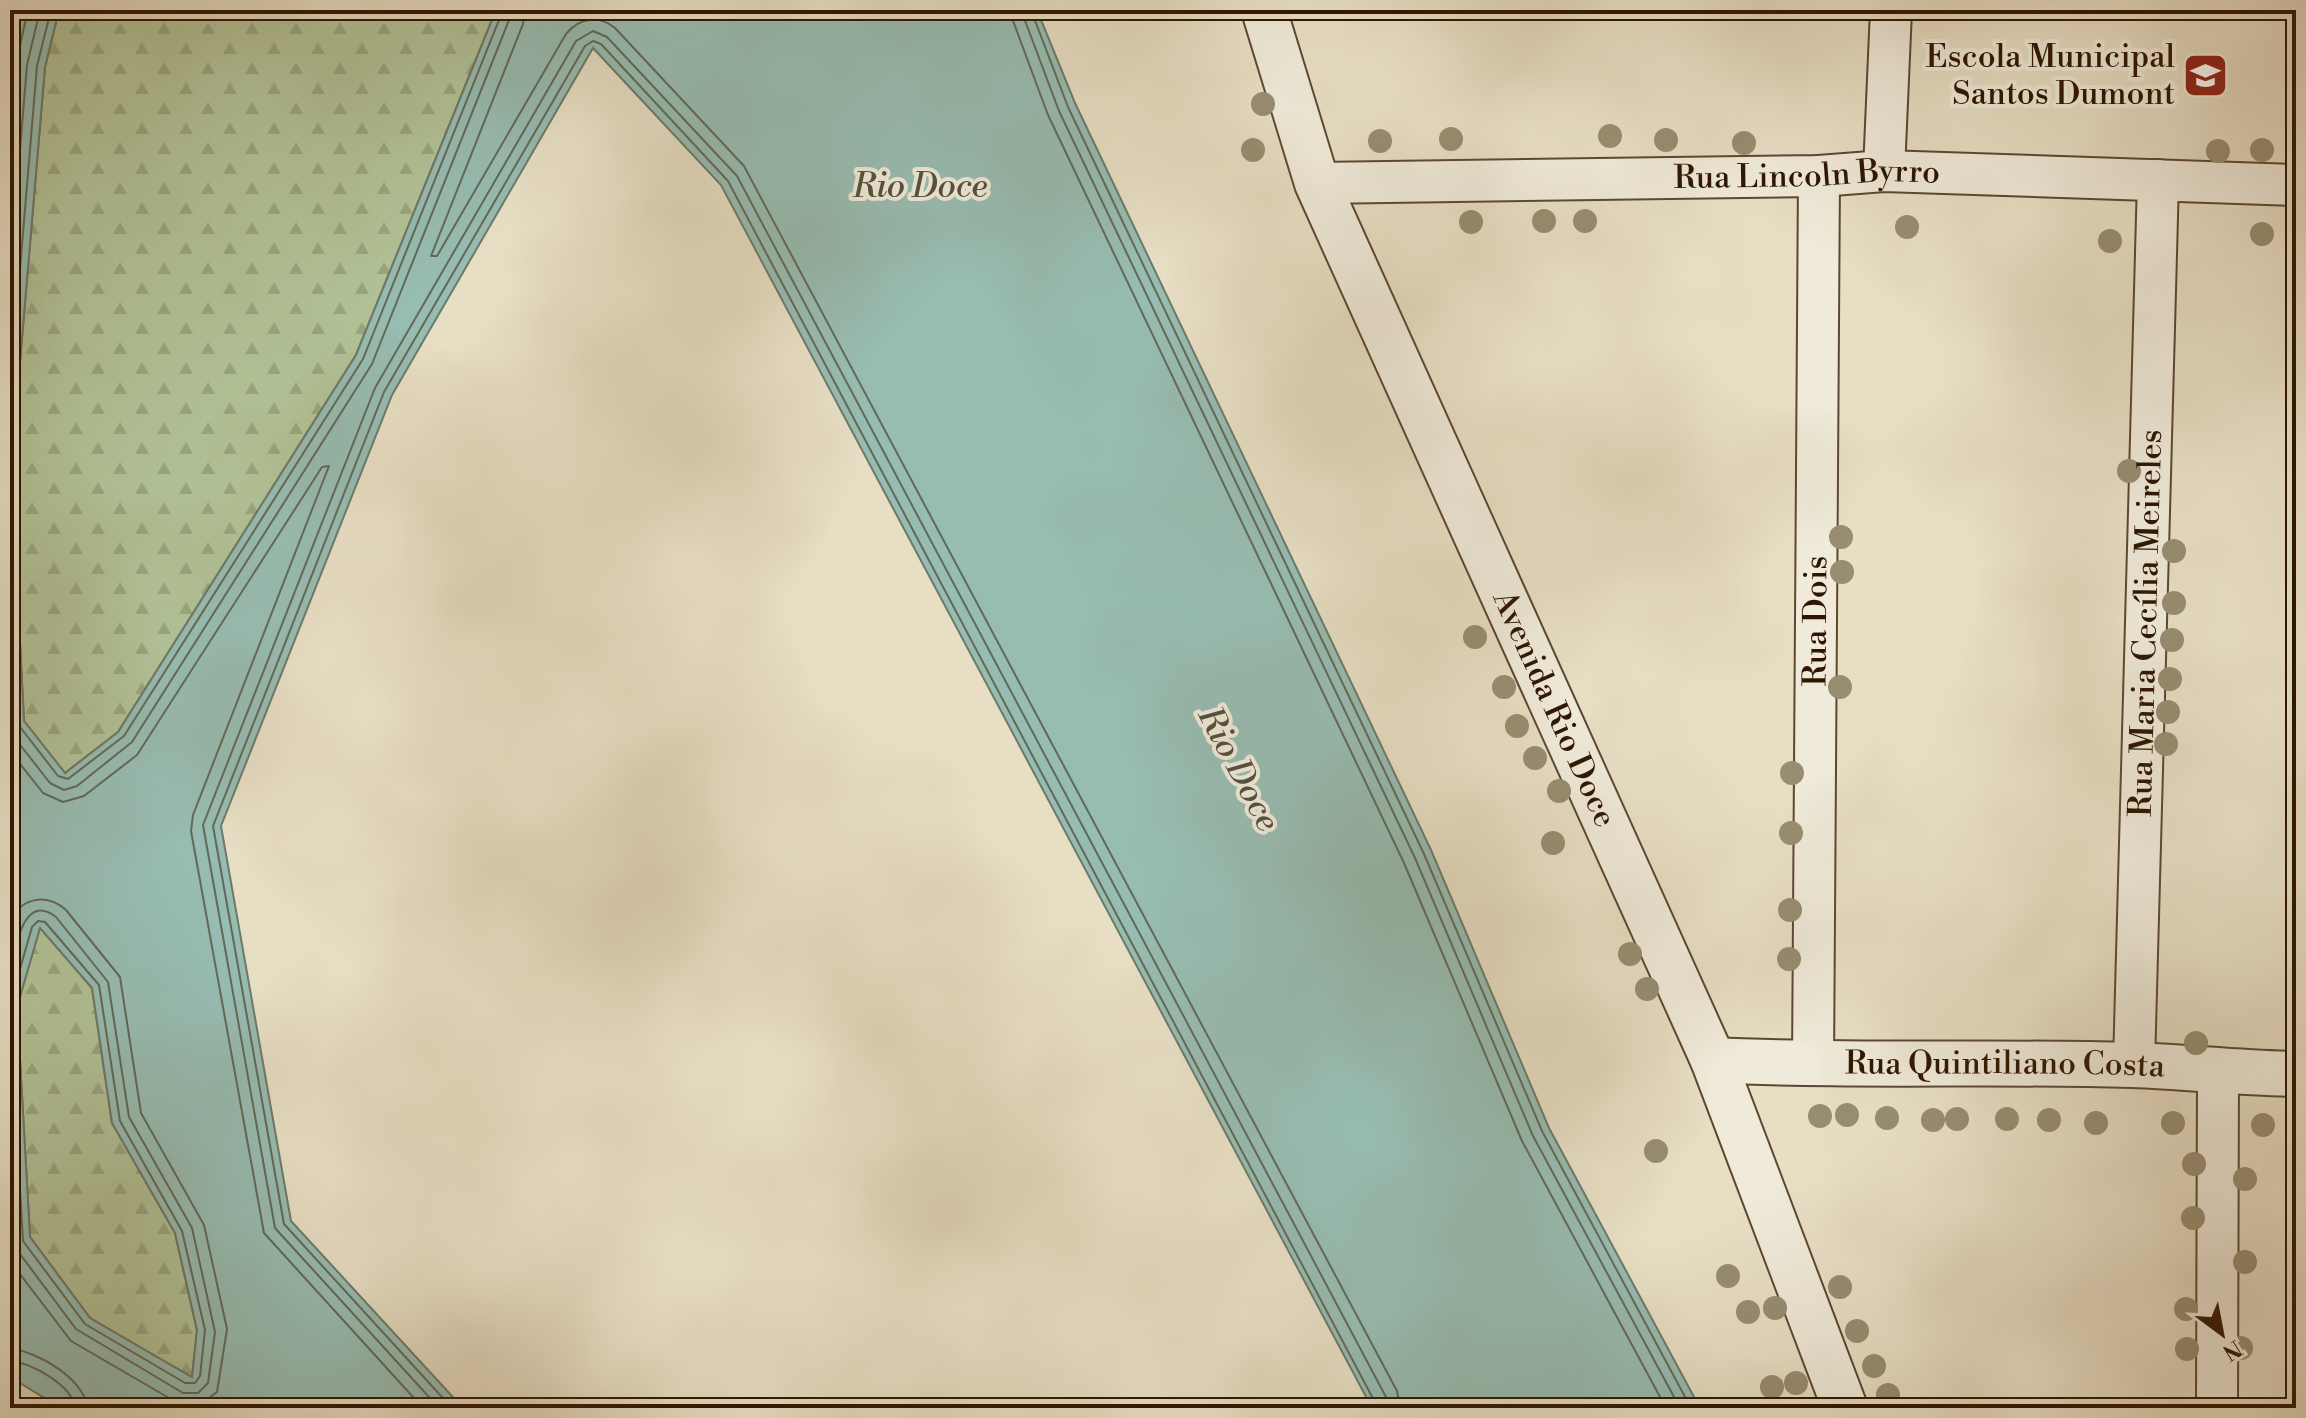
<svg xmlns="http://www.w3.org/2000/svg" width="2306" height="1418" viewBox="0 0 2306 1418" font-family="'Libre Bodoni',serif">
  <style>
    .forest { fill: url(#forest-firs); stroke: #706c4c; stroke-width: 2 }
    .water { fill: #97bcb1; stroke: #6d7a6a; stroke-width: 2; fill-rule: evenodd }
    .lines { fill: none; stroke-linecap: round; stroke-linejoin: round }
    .shore { stroke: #626958; stroke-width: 2 }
    .minor-casing { stroke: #5c4831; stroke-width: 44 }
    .tertiary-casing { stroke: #5c4831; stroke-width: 48 }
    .minor { stroke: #efead9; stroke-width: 40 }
    .tertiary { stroke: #efead9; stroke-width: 44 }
    .tree { fill: #978d71 }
    .labels { text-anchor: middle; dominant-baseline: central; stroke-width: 8; stroke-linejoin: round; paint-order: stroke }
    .poi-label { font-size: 32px; fill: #2e1600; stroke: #efead9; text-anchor: end }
    .street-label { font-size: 32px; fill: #2e1600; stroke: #efead9 }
    .water-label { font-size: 34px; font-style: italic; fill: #53503e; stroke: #efead9 }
  </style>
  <defs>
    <pattern id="forest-firs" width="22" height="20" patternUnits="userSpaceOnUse" patternTransform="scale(2)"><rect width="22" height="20" fill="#b2c297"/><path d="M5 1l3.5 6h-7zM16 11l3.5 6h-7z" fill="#99a680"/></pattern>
  </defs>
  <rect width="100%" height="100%" fill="#e7dec4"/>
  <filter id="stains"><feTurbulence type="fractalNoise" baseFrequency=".0025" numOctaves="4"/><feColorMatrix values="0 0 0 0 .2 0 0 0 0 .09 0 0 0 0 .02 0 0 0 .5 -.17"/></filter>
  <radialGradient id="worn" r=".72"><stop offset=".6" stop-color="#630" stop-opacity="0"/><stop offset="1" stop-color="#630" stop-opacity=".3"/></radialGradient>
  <!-- forest -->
  <g class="forest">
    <polygon points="59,10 496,10 356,355 118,732 65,773 24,721 11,468 45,67"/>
    <polygon points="40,927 92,988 112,1123 175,1233 197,1330 192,1378 90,1318 30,1237 17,1007"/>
  </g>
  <!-- water -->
  <path class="water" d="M10 10H59L45 67 11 468 24 721 65 773 118 732 356 355 496 10H1037L1075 103 1431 850 1549 1128 1700 1408H1372L721 185 593 48 392 395 221 826 291 1221 463 1408H61L10 1377ZM40 928 92 988 112 1123 175 1233 197 1330 192 1377 90 1318 30 1237 17 1007Z"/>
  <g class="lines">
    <!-- shore -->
    <g class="shore">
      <path d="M525 10 523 24 431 256H437L566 34C580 17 599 15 615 28L744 166 1397 1391 1400 1408"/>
      <polyline points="1009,10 1048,115 1404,863 1522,1141 1666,1408"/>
      <polyline points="1021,10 1059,111 1415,858 1533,1136 1680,1408"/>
      <polyline points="1031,10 1068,107 1424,854 1542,1131 1691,1408"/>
      <polyline points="10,128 16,63 28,10"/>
      <polyline points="10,270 27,65 40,10"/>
      <polyline points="10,388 37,66 51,10"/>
      <polyline points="10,599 17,723 58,776 68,779 124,736 363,359 503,10"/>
      <polyline points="10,732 50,783 64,790 77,786 132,742 372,364 513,10"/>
      <polyline points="10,751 43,793 63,802 84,796 137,755 322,467 329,466 193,815 191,831 264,1233 423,1408"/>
      <path d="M10 923C19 898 46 892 66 910L120 977 141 1113 204 1225 227 1329 217 1392 200 1405H181L71 1341 10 1261"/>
      <path d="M10 967C16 946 24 892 56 917L108 982 129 1117 192 1228 215 1332 208 1383 198 1393H183L76 1329 14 1246 10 1203"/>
      <polyline points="10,1004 32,927 38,921 45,922 99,985 120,1121 182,1231 205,1330 200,1376 195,1383 185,1383 85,1324 23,1241 10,1021"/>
      <path d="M10 1349C36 1350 86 1380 87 1408"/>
      <path d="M10 1361C31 1362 73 1386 75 1408"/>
      <polyline points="439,1408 275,1228 203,825 375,388 576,41 593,31 607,37 737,176 1386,1397 1388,1408"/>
      <polyline points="452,1408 284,1224 213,826 384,392 585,46 593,41 601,44 728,181 1378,1408"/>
    </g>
    <defs>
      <g id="minor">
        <polyline points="1884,171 1891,10"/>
        <path id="s1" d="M1317 183 1819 176 1884 171 2296 185"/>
        <path id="s2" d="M1813 1065 1819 176"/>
        <path id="s3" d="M2134 1065 2158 180"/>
        <polyline points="2217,1408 2218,1073"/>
      </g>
      <g id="tertiary">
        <path id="s4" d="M1264 10 1317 183 1713 1060 1845 1408"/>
        <path id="s5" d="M1713 1060C1853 1067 1992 1061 2132 1065 2187 1067 2241 1073 2296 1074"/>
      </g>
    </defs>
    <!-- minor casing -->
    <use href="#minor" class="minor-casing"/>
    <!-- tertiary casing -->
    <use href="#tertiary" class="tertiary-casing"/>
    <!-- minor -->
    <use href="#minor" class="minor"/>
    <!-- tertiary -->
    <use href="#tertiary" class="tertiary"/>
  </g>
  <!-- trees -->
  <g class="tree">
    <circle cx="1263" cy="104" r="12"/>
    <circle cx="1610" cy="136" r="12"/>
    <circle cx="1451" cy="139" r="12"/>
    <circle cx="1666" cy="140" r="12"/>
    <circle cx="1380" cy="141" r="12"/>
    <circle cx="1744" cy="143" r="12"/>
    <circle cx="1253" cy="150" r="12"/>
    <circle cx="2262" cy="150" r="12"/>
    <circle cx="2218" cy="151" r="12"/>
    <circle cx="1544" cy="221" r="12"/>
    <circle cx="1585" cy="221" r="12"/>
    <circle cx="1471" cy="222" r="12"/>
    <circle cx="1907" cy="227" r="12"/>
    <circle cx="2262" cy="234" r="12"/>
    <circle cx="2110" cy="241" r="12"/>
    <circle cx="2129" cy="471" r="12"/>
    <circle cx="1841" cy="537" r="12"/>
    <circle cx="2174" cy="551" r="12"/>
    <circle cx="1842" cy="572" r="12"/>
    <circle cx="2174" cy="603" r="12"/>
    <circle cx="1475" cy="637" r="12"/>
    <circle cx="2172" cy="640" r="12"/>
    <circle cx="2170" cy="679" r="12"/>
    <circle cx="1504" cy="687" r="12"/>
    <circle cx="1840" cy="687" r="12"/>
    <circle cx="2168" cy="712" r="12"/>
    <circle cx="1517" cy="726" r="12"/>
    <circle cx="2166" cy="744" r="12"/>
    <circle cx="1535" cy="758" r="12"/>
    <circle cx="1792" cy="773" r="12"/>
    <circle cx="1559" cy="791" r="12"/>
    <circle cx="1791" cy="833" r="12"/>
    <circle cx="1553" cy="843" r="12"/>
    <circle cx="1790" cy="910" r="12"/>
    <circle cx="1630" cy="954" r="12"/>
    <circle cx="1789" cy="959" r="12"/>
    <circle cx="1647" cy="989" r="12"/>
    <circle cx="2196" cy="1043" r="12"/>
    <circle cx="1847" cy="1115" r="12"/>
    <circle cx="1820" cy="1116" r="12"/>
    <circle cx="1887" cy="1118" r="12"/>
    <circle cx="1957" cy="1119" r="12"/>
    <circle cx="2007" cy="1119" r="12"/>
    <circle cx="1933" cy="1120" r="12"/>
    <circle cx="2049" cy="1120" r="12"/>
    <circle cx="2096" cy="1123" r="12"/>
    <circle cx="2173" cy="1123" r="12"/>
    <circle cx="2263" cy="1125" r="12"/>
    <circle cx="1656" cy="1151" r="12"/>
    <circle cx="2194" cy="1164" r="12"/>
    <circle cx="2245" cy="1179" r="12"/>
    <circle cx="2193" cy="1218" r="12"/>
    <circle cx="2245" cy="1262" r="12"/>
    <circle cx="1728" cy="1276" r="12"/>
    <circle cx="1840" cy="1287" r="12"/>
    <circle cx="1775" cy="1308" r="12"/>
    <circle cx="2186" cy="1309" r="12"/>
    <circle cx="1748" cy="1312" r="12"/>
    <circle cx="1857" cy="1331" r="12"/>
    <circle cx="2241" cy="1348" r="12"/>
    <circle cx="2187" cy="1349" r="12"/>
    <circle cx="1874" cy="1366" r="12"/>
    <circle cx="1796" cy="1383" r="12"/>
    <circle cx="1772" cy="1387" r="12"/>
    <circle cx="1888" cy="1395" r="12"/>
  </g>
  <!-- icons -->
  <defs>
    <symbol id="school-square" viewBox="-11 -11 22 22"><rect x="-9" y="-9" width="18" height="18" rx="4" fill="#8f2418" stroke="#efead9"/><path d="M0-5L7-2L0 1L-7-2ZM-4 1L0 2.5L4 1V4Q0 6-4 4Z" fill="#fff"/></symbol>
  </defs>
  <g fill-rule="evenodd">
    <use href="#school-square" x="2180" y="50" width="51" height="51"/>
  </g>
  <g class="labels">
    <!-- poi labels -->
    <g class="poi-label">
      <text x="2175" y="57">Escola Municipal<tspan x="2175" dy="37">Santos Dumont</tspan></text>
    </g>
    <!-- street labels -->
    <g class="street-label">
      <text stroke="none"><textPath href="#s1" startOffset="490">Rua Lincoln Byrro</textPath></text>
      <text stroke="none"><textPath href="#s2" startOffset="444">Rua Dois</textPath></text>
      <text stroke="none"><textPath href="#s3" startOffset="442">Rua Maria Cecília Meireles</textPath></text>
      <text stroke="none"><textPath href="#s4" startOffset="758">Avenida Rio Doce</textPath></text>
      <text stroke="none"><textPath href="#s5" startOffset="292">Rua Quintiliano Costa</textPath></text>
    </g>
    <!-- water labels -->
    <g class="water-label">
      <text x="920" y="187">Rio Doce</text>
      <text transform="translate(1238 769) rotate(62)">Rio Doce</text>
    </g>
  </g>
  <!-- margin -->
  <rect width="2306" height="1418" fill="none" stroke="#e7dec4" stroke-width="40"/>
  <rect x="12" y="12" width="2282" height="1394" fill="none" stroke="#2e1600" stroke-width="4"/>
  <rect x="20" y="20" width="2266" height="1378" fill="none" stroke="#2e1600" stroke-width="2"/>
  <!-- north arrow -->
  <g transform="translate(2222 1334) rotate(148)" stroke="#efead9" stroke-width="6" paint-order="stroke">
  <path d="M0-6L14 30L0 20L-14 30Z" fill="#2e1600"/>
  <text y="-12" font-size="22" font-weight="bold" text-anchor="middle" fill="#2e1600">N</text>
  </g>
  <rect width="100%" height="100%" filter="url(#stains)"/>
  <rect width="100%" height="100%" fill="url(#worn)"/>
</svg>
